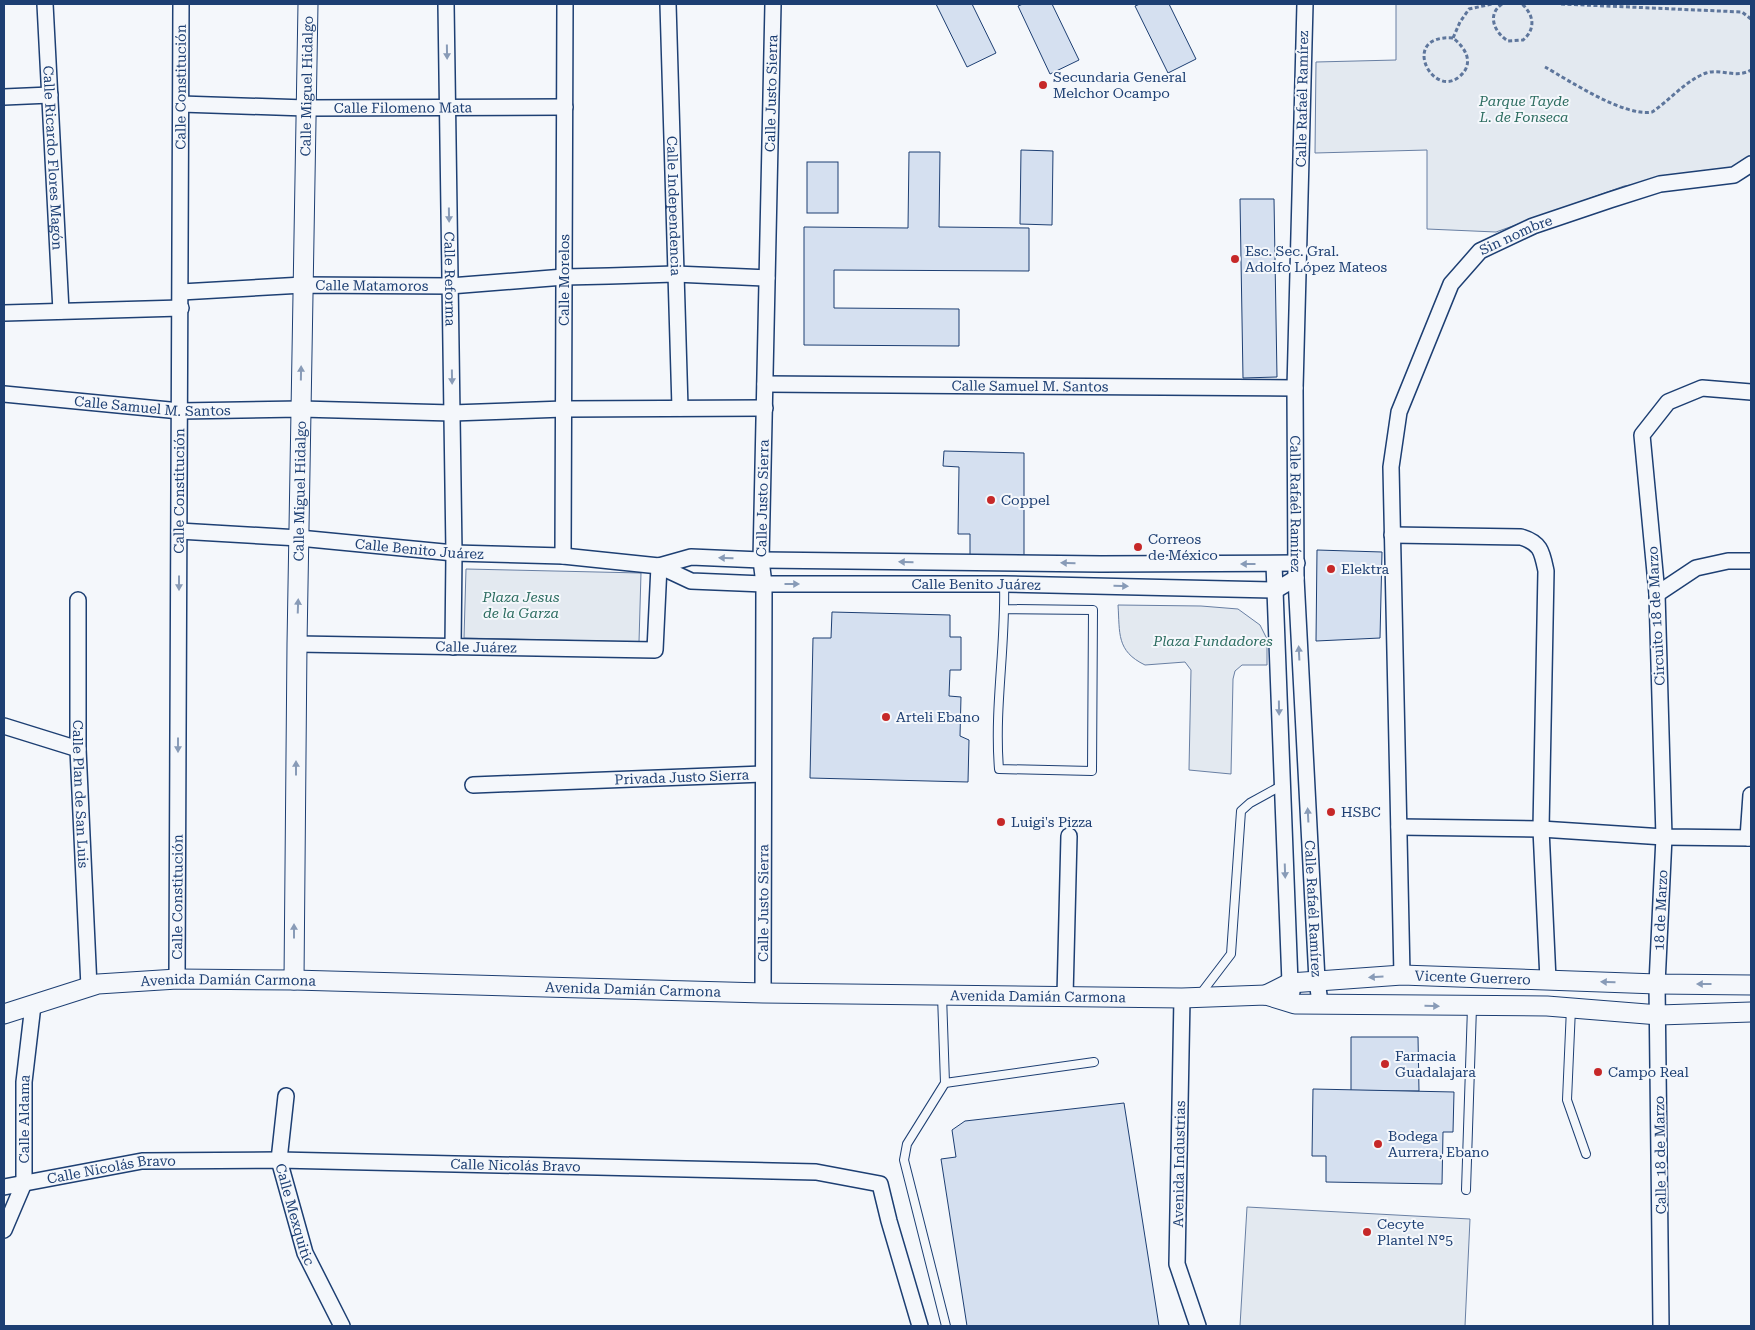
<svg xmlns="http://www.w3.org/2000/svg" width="1755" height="1330" viewBox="0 0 1755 1330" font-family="'Roboto Serif',serif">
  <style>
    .green { fill: #e3e9f0; stroke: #687fa3 }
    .building { fill: #d5e0f0; stroke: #1d3f73 }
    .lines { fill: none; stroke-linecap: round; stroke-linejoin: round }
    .service-casing { stroke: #1d3f73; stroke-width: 10 }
    .minor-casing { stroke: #1d3f73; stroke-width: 18 }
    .tertiary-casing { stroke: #1d3f73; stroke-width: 21 }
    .path { stroke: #5e769c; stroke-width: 3; stroke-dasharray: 4 2.5; stroke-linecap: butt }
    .service { stroke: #f4f7fb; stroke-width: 8 }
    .minor { stroke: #f4f7fb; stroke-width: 15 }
    .tertiary { stroke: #f4f7fb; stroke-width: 19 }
    .oneway { fill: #889bb7 }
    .poi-dot { fill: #c62828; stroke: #f4f7fb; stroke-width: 2 }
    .labels { text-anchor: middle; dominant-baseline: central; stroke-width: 4; stroke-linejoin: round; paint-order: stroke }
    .poi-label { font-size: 14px; fill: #1d3f73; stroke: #f4f7fb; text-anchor: start }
    .street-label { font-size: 14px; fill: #1d3f73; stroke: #f4f7fb }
    .park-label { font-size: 14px; font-style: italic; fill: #2c6c60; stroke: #f4f7fb }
  </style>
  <rect width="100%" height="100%" fill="#f4f7fb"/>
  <!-- green -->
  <g class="green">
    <polygon points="1396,4 1751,4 1751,156 1737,168 1624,186 1496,232 1427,229 1427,150 1315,153 1316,62 1396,60"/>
    <polygon points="466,569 641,573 639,642 464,638"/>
    <path d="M1118 605 1201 606 1238 609 1260 625 1267 639V665H1242L1235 671 1233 679 1231 774 1189 770 1191 670 1185 662 1145 665C1116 651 1120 633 1118 605Z"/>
    <polygon points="1247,1207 1470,1219 1465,1326 1240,1326"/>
  </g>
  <!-- building -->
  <g class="building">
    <polygon points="936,4 972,4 996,53 967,67"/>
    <polygon points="1023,4 1052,4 1079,60 1050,74 1018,6"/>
    <polygon points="1140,4 1169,4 1196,59 1168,73 1135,6"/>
    <polygon points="1021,150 1053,151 1052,225 1020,224"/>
    <polygon points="909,152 940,152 939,227 1029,228 1029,271 834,270 834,308 959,309 959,346 804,345 804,227 908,228"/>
    <rect x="807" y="162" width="31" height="51"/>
    <polygon points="1240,199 1274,199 1277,377 1243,378"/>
    <polygon points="944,451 1024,453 1024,560 970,559 970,534 958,534 959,467 943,466"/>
    <polygon points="1317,550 1382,552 1380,638 1316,641"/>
    <polygon points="832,612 950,615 950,637 961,637 961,670 950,670 949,696 961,697 960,736 969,740 968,782 810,778 813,638 831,638"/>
    <polygon points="1351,1037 1418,1037 1419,1091 1351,1091"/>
    <polygon points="1313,1089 1454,1092 1453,1132 1443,1132 1442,1184 1326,1182 1326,1156 1312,1156"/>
    <polygon points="1124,1103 1159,1326 967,1326 941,1159 956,1157 952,1130 965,1121"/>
  </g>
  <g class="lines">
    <defs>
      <g id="service">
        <path d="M1004 584C1006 646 994 707 999 769L1092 771 1093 610 1005 609"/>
        <polyline points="942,995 945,1083 907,1144 904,1160 946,1326"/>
        <polyline points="1199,996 1231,954 1241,811 1250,803 1281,786"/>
        <polyline points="1571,1008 1567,1100 1586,1154"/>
        <polyline points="945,1083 1094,1062"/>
        <polyline points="1466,1190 1472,1007"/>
      </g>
      <g id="minor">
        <path id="s1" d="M45 4 61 311"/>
        <path id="s2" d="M446 4 454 553 453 647"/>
        <path id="s3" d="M668 4 680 408"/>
        <path id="s4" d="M1305 4 1295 388 1296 578 1317 980 1320 1003"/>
        <polyline points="4,97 50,95"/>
        <path id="s5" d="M181 104 306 108 565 107"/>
        <path id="s6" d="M181 292 303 285 450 286 564 277 609 276 675 274 767 278"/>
        <polyline points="4,313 181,308"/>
        <path id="s7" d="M765 384 1295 388"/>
        <path id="s8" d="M4 394 180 411 301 409 452 413 564 409 765 408"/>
        <path id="s9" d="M179 531 299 538 454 553 563 556 659 566 691 581 764 584H1004L1276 590 1296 578"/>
        <path d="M1392 535 1521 537C1541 543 1542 552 1546 571L1541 829 1548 980"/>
        <path id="s10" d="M563 556 565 4"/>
        <polyline points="1274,564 1290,983 1292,992"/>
        <polyline points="659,566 691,557 761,560 1101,564 1297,563"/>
        <polyline points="1657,594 1696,568 1728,561 1751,561"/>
        <path id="s11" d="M78 600V749L89 987"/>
        <path id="s12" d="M297 644 655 650 659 566"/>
        <polyline points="4,726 78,749"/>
        <path id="s13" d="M473 785 763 774"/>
        <polyline points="1399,827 1541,829 1664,837 1751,838"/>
        <polyline points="1748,838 1751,795"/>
        <path id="s14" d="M1402 975 1391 467 1399 412 1451 284 1480 251 1533 226 1610 200 1660 184 1734 175 1751 164"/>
        <path id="s15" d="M177 979 181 4"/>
        <path id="s16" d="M763 993 764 584 761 560 773 4"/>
        <polyline points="1065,996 1069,836"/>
        <polyline points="1182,998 1177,1264 1198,1326"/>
        <path id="s17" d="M286 1096 279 1160 305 1253 342 1326"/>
        <path id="s18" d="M4 1187 142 1161 279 1160 816 1172 880 1184 889 1221 920 1326"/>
        <path id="s19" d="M4 1230 24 1183V1082L33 1005"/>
        <path id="s20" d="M1661 1326 1657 984 1664 837 1657 594 1642 435 1668 402 1702 388 1751 392"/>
      </g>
      <g id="tertiary">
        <path id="s21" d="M294 980 297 644 308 4"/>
        <path id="s22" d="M1266 995 1290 983 1402 975 1657 984 1751 985"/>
        <path id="s23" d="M4 1014 98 984 177 979 294 980 763 993 1182 998 1266 995 1295 1004 1547 1006 1659 1015 1751 1012"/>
      </g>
    </defs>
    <!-- service casing -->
    <use href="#service" class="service-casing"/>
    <!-- minor casing -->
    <use href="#minor" class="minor-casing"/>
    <!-- tertiary casing -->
    <use href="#tertiary" class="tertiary-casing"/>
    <!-- path -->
    <g class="path">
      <path d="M1502 4C1486 15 1495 33 1508 41L1523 40C1536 29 1534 15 1522 4"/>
      <polyline points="1561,4 1742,12 1751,19"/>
      <path d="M1453 38C1399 34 1432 99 1459 77 1475 64 1466 48 1453 38L1460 22 1469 9 1492 4"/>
      <path d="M1545 67C1570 81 1624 117 1652 112 1669 101 1685 81 1706 73 1721 68 1736 79 1751 70"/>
    </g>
    <!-- service -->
    <use href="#service" class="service"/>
    <!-- minor -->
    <use href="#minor" class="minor"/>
    <!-- tertiary -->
    <use href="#tertiary" class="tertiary"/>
  </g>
  <!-- one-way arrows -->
  <defs><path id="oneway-solid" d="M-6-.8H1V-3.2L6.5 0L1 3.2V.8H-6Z" transform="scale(1.25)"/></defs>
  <g class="oneway">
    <use href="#oneway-solid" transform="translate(447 52) rotate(89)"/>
    <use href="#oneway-solid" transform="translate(449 215) rotate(89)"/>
    <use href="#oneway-solid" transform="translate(301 373) rotate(-89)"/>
    <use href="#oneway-solid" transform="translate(452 377) rotate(89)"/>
    <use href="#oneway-solid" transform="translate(726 558) rotate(-178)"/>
    <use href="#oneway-solid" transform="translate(906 562) rotate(-179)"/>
    <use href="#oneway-solid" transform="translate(1068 563) rotate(-179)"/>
    <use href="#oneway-solid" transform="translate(1248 564) rotate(-180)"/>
    <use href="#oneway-solid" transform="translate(179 583) rotate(90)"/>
    <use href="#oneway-solid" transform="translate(792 584)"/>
    <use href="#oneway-solid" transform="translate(1121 586) rotate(1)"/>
    <use href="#oneway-solid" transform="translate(298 606) rotate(-88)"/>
    <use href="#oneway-solid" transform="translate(1299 653) rotate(-93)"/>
    <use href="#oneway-solid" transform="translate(1279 708) rotate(89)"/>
    <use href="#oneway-solid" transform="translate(178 745) rotate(90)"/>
    <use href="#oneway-solid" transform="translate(296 768) rotate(-90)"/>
    <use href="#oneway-solid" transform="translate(1308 815) rotate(-93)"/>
    <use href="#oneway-solid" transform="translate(1285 871) rotate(88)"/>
    <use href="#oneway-solid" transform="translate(294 931) rotate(-90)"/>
    <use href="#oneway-solid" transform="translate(1376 977) rotate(177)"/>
    <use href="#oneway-solid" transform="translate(1608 982) rotate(-178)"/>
    <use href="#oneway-solid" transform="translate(1704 984) rotate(-180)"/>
    <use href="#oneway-solid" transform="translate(1432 1006) rotate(1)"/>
  </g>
  <!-- markers -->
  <g class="poi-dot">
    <circle cx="1043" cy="85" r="5"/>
    <circle cx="1235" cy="259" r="5"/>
    <circle cx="991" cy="500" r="5"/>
    <circle cx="1138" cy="547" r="5"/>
    <circle cx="1331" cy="569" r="5"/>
    <circle cx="886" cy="717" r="5"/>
    <circle cx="1331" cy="812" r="5"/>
    <circle cx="1001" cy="822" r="5"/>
    <circle cx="1385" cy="1064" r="5"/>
    <circle cx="1598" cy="1072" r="5"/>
    <circle cx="1378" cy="1144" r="5"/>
    <circle cx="1367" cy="1232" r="5"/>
  </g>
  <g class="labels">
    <!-- poi labels -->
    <g class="poi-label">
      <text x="1053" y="77">Secundaria General<tspan x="1053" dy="16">Melchor Ocampo</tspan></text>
      <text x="1245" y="251">Esc. Sec. Gral.<tspan x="1245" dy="16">Adolfo López Mateos</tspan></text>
      <text x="1001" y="500">Coppel</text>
      <text x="1148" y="539">Correos<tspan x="1148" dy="16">de México</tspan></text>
      <text x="1341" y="569">Elektra</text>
      <text x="896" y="717">Arteli Ebano</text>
      <text x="1341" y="812">HSBC</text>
      <text x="1011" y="822">Luigi's Pizza</text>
      <text x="1395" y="1056">Farmacia<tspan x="1395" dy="16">Guadalajara</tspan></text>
      <text x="1608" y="1072">Campo Real</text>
      <text x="1388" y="1136">Bodega<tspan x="1388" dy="16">Aurrera, Ebano</tspan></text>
      <text x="1377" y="1224">Cecyte<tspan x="1377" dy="16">Plantel N°5</tspan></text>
    </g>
    <!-- street labels -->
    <g class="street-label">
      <text stroke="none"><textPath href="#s15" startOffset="892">Calle Constitución</textPath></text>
      <text stroke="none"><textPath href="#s21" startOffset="894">Calle Miguel Hidalgo</textPath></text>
      <text stroke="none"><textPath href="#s16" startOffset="900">Calle Justo Sierra</textPath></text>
      <text transform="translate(1302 99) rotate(-89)">Calle Rafaél Ramírez</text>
      <text stroke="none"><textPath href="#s5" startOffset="222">Calle Filomeno Mata</textPath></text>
      <text stroke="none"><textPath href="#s1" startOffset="154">Calle Ricardo Flores Magón</textPath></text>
      <text stroke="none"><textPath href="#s3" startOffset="202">Calle Independencia</textPath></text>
      <text stroke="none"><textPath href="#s14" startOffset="785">Sin nombre</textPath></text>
      <text stroke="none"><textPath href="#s2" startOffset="275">Calle Reforma</textPath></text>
      <text stroke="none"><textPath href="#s10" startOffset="276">Calle Morelos</textPath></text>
      <text stroke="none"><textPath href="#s6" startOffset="191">Calle Matamoros</textPath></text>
      <text stroke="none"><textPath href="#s7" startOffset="265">Calle Samuel M. Santos</textPath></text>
      <text stroke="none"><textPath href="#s8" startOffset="149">Calle Samuel M. Santos</textPath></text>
      <text stroke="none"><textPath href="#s15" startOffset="488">Calle Constitución</textPath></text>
      <text stroke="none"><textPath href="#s21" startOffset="489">Calle Miguel Hidalgo</textPath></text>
      <text stroke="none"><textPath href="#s16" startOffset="495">Calle Justo Sierra</textPath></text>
      <text stroke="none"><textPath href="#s4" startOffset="500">Calle Rafaél Ramírez</textPath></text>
      <text stroke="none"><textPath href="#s9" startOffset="241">Calle Benito Juárez</textPath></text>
      <text stroke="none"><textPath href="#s9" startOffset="802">Calle Benito Juárez</textPath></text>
      <text transform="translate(1656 616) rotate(-93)">Circuito 18 de Marzo</text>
      <text stroke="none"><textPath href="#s12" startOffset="179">Calle Juárez</textPath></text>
      <text stroke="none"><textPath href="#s13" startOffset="209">Privada Justo Sierra</textPath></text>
      <text stroke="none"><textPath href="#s11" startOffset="194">Calle Plan de San Luis</textPath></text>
      <text stroke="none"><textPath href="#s15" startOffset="82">Calle Constitución</textPath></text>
      <text stroke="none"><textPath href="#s16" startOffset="90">Calle Justo Sierra</textPath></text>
      <text stroke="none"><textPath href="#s4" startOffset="905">Calle Rafaél Ramírez</textPath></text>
      <text stroke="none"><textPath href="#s20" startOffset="416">18 de Marzo</textPath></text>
      <text stroke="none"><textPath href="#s22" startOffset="210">Vicente Guerrero</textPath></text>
      <text stroke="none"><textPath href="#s23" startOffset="229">Avenida Damián Carmona</textPath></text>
      <text stroke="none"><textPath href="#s23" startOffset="634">Avenida Damián Carmona</textPath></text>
      <text stroke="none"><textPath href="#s23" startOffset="1039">Avenida Damián Carmona</textPath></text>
      <text stroke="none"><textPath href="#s19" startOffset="115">Calle Aldama</textPath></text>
      <text transform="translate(1660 1155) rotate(-91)">Calle 18 de Marzo</text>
      <text transform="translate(1179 1164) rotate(-89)">Avenida Industrias</text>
      <text stroke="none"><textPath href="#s18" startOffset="514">Calle Nicolás Bravo</textPath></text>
      <text stroke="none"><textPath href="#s18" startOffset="109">Calle Nicolás Bravo</textPath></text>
      <text stroke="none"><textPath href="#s17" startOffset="121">Calle Mexquitic</textPath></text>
    </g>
    <!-- park labels -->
    <g class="park-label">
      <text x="1524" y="101">Parque Tayde<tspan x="1524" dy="16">L. de Fonseca</tspan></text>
      <text x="521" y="597">Plaza Jesus<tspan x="521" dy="16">de la Garza</tspan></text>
      <text x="1213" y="641">Plaza Fundadores</text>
    </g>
  </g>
  <!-- border -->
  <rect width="1755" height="1330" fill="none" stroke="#1d3f73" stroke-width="10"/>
</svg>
